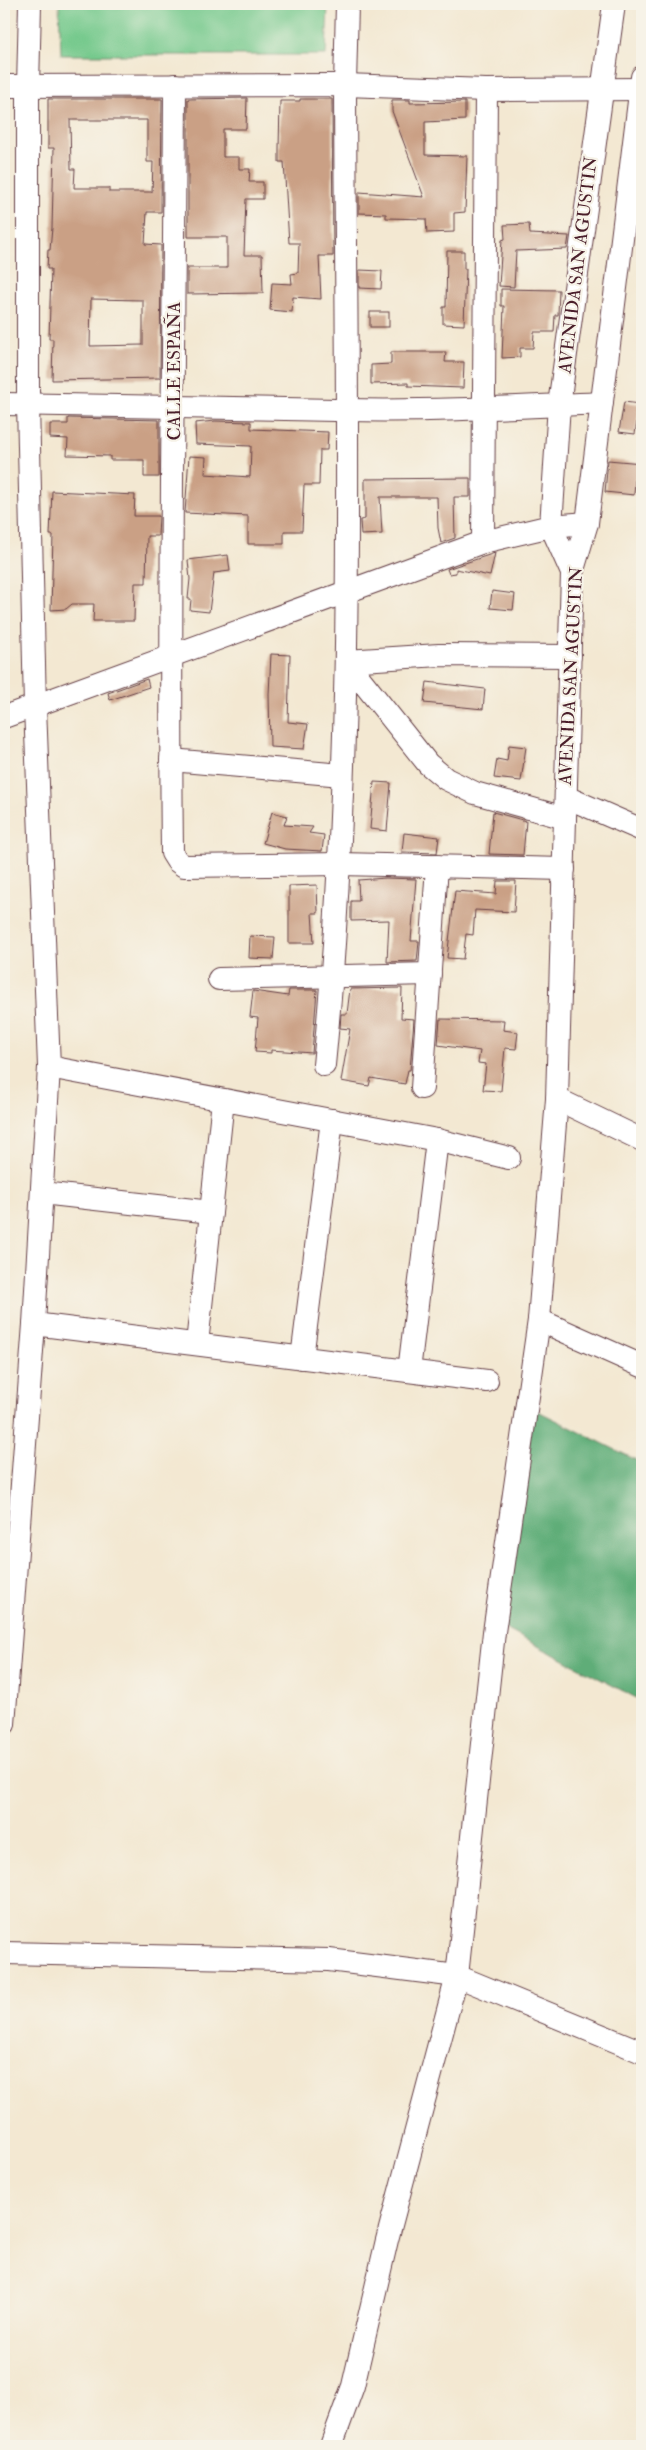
<svg xmlns="http://www.w3.org/2000/svg" width="646" height="2450" viewBox="0 0 646 2450" font-family="'IM FELL Double Pica',serif">
  <style>
    .green { fill: #74c98c; stroke: #5f745c }
    .forest { fill: #5fad78; stroke: #546652 }
    .building { fill: #caa085; fill-rule: evenodd }
    .lines { fill: none; stroke-linecap: round; stroke-linejoin: round }
    .minor-casing { stroke: #633d44; stroke-width: 24 }
    .minor { stroke: #fff; stroke-width: 22 }
    .labels { text-anchor: middle; dominant-baseline: central; stroke-width: 4.5; stroke-linejoin: round; paint-order: stroke }
    .street-label { font-size: 18px; fill: #4a1f2b; stroke: #f7f3e8 }
  </style>
  <rect width="100%" height="100%" fill="#f7f3e8"/>
  <filter id="ink" filterUnits="userSpaceOnUse"><feTurbulence type="fractalNoise" baseFrequency=".02" numOctaves="2"/><feDisplacementMap in="SourceGraphic" scale="10" xChannelSelector="R" yChannelSelector="G"/><feConvolveMatrix kernelMatrix="1 2 1 2 8 2 1 2 1" color-interpolation-filters="sRGB"/></filter>
  <filter id="wash" filterUnits="userSpaceOnUse"><feTurbulence type="fractalNoise" baseFrequency=".0096" numOctaves="4" result="noise"/><feDisplacementMap in="SourceGraphic" scale="20" xChannelSelector="R" yChannelSelector="G"/><feGaussianBlur stdDeviation="1.12" result="paint"/><feColorMatrix in="noise" values="0 0 0 0 0 0 0 0 0 0 0 0 0 0 0 0 0 1.4 0 .05"/><feComposite in="paint" operator="in"/></filter>
  <g filter="url(#wash)">
    <rect width="100%" height="100%" fill="#f3e8d2"/>
    <!-- green -->
    <polygon class="green" points="59,4 328,4 326,55 61,55"/>
    <!-- forest -->
    <polygon class="forest" points="526,1405 642,1463 642,1701 496,1624"/>
    <g id="blocks">
      <!-- building -->
      <g class="building">
        <polygon points="247,98 246,129 223,129 223,157 239,157 239,169 250,169 249,182 263,182 263,199 246,199 244,255 262,255 263,293 187,294 187,268 227,268 227,237 188,237 188,99"/>
        <path d="M48 99H162L161 212H147L145 244 161 245 160 378 52 380 53 339H49L51 269H47L48 250H50L52 228 54 148H48ZM70 120H147V162H153L152 192H109V188H74L75 169H71ZM91 299 143 300V345L90 346Z"/>
        <polygon points="300,99 332,99 333,256 319,256 321,299 293,297 292,312 270,310 272,283 292,284 291,274 298,273 299,243 289,243 284,162 279,162 279,149 280,101 300,101"/>
        <polygon points="392,100 410,100 410,103 465,102 465,120 425,122 425,155 467,156 465,212 454,213 454,232 427,233 426,219 386,218 386,214 359,213 359,192 424,197 392,111"/>
        <polygon points="529,224 530,234 569,236 567,249 516,251 514,287 499,286 502,240 505,239 504,225"/>
        <polygon points="447,251 464,251 464,269 466,269 464,325 443,324 443,307 446,307"/>
        <polygon points="359,270 382,271 381,289 359,288"/>
        <polygon points="501,289 559,290 558,315 555,315 554,332 534,332 533,348 520,348 520,357 502,358 504,306 501,306"/>
        <rect x="370" y="312" width="19" height="15"/>
        <polygon points="391,352 446,352 445,362 464,362 463,388 408,386 408,383 371,384 371,365 391,364"/>
        <polygon points="624,402 640,404 635,434 619,432"/>
        <polygon points="68,418 159,420 159,477 144,477 144,460 110,460 110,456 67,455 68,439 50,438 50,424 68,424"/>
        <polygon points="215,421 251,422 251,429 328,432 327,450 320,450 319,485 304,485 302,531 284,531 284,544 248,544 248,516 185,513 189,456 206,457 205,474 250,477 251,446 196,444 195,423"/>
        <polygon points="608,460 642,463 642,477 635,480 634,495 605,492"/>
        <polygon points="470,478 470,497 454,497 455,538 441,543 438,528 437,497 380,497 382,534 361,535 360,520 365,519 365,479"/>
        <polygon points="52,491 135,495 134,516 159,516 158,536 147,536 146,583 135,583 134,621 93,621 94,604 72,604 66,609 51,610 53,535 50,535"/>
        <polygon points="495,553 490,576 456,569 456,573 449,574 447,569"/>
        <polygon points="228,555 230,571 214,573 209,612 190,610 191,599 188,599 190,579 188,560"/>
        <polygon points="492,591 515,594 513,610 490,608"/>
        <polygon points="271,654 290,655 288,722 308,724 304,749 270,747 269,694"/>
        <polygon points="147,679 149,687 110,700 108,693"/>
        <polygon points="427,682 485,689 483,709 424,703"/>
        <polygon points="509,745 526,747 521,781 494,778 497,759 507,761"/>
        <polygon points="374,782 391,783 387,831 370,829"/>
        <polygon points="272,812 287,816 284,825 313,827 309,833 324,835 322,851 285,849 263,843"/>
        <polygon points="493,812 526,821 523,855 489,854"/>
        <polygon points="404,833 439,837 437,853 402,852"/>
        <polygon points="386,878 416,879 411,941 419,941 417,961 387,962 389,920 351,921 351,901 359,901 358,880"/>
        <polygon points="497,881 516,881 514,912 475,910 473,935 466,934 463,959 447,958 455,891 496,894"/>
        <polygon points="317,885 318,913 312,913 314,943 289,943 289,886"/>
        <polygon points="250,936 275,937 273,959 249,958"/>
        <polygon points="402,988 401,1018 414,1019 410,1070 408,1070 405,1084 371,1078 369,1086 341,1081 350,1029 340,1028 341,1014 347,1014 350,989"/>
        <polygon points="289,990 317,990 312,1053 271,1050 271,1053 255,1052 258,1018 250,1017 253,991 288,996"/>
        <polygon points="440,1019 504,1020 503,1030 518,1032 516,1049 505,1048 501,1091 483,1090 486,1064 478,1063 480,1051 438,1045"/>
      </g>
    </g>
  </g>
  <g filter="url(#ink)">
    <use href="#blocks" fill-opacity="0" stroke="#633d44" stroke-width="1"/>
    <g class="lines">
      <defs>
        <g id="minor">
          <path d="M175 85C174 341 169 597 172 853L177 861 184 866 340 864 564 869"/>
          <polyline points="4,86 345,85 486,90 642,89"/>
          <path d="M4 404C117 405 231 409 345 410 430 412 516 407 602 403"/>
          <polyline points="483,542 486,90"/>
          <polyline points="572,573 551,526 559,405 614,4"/>
          <polyline points="4,717 483,542 551,526 587,523"/>
          <polyline points="171,760 342,775"/>
          <polyline points="566,797 642,830"/>
          <polyline points="565,818 475,793 446,779 428,764 346,661 439,655 570,656"/>
          <polyline points="219,979 430,974"/>
          <path d="M324 1065C356 740 346 412 345 85L347 4"/>
          <polyline points="49,1067 437,1140 509,1158"/>
          <polyline points="422,1088 437,866"/>
          <polyline points="557,1099 642,1140"/>
          <polyline points="42,1193 211,1212"/>
          <polyline points="539,1320 642,1366"/>
          <polyline points="34,1324 487,1381"/>
          <polyline points="197,1344 223,1100"/>
          <polyline points="302,1358 332,1120"/>
          <polyline points="409,1371 437,1140"/>
          <polyline points="4,1724 34,1324 49,1067 35,707 28,404 28,87 30,4"/>
          <polyline points="4,1953 329,1960 457,1976 642,2052"/>
          <polyline points="331,2446 353,2386 387,2240 457,1976 494,1632 539,1320 557,1099 572,573 587,523 642,77"/>
        </g>
      </defs>
      <!-- minor casing -->
      <use href="#minor" class="minor-casing"/>
      <!-- minor -->
      <use href="#minor" class="minor"/>
    </g>
  </g>
  <g class="labels">
    <!-- street labels -->
    <g class="street-label">
      <text transform="translate(578 265) rotate(-83)">AVENIDA SAN AGUSTIN</text>
      <text transform="translate(174 371) rotate(-90)">CALLE ESPAÑA</text>
      <text transform="translate(571 676) rotate(-87)">AVENIDA SAN AGUSTIN</text>
    </g>
  </g>
  <!-- margin -->
  <rect width="646" height="2450" fill="none" stroke="#f7f3e8" stroke-width="20"/>
</svg>
